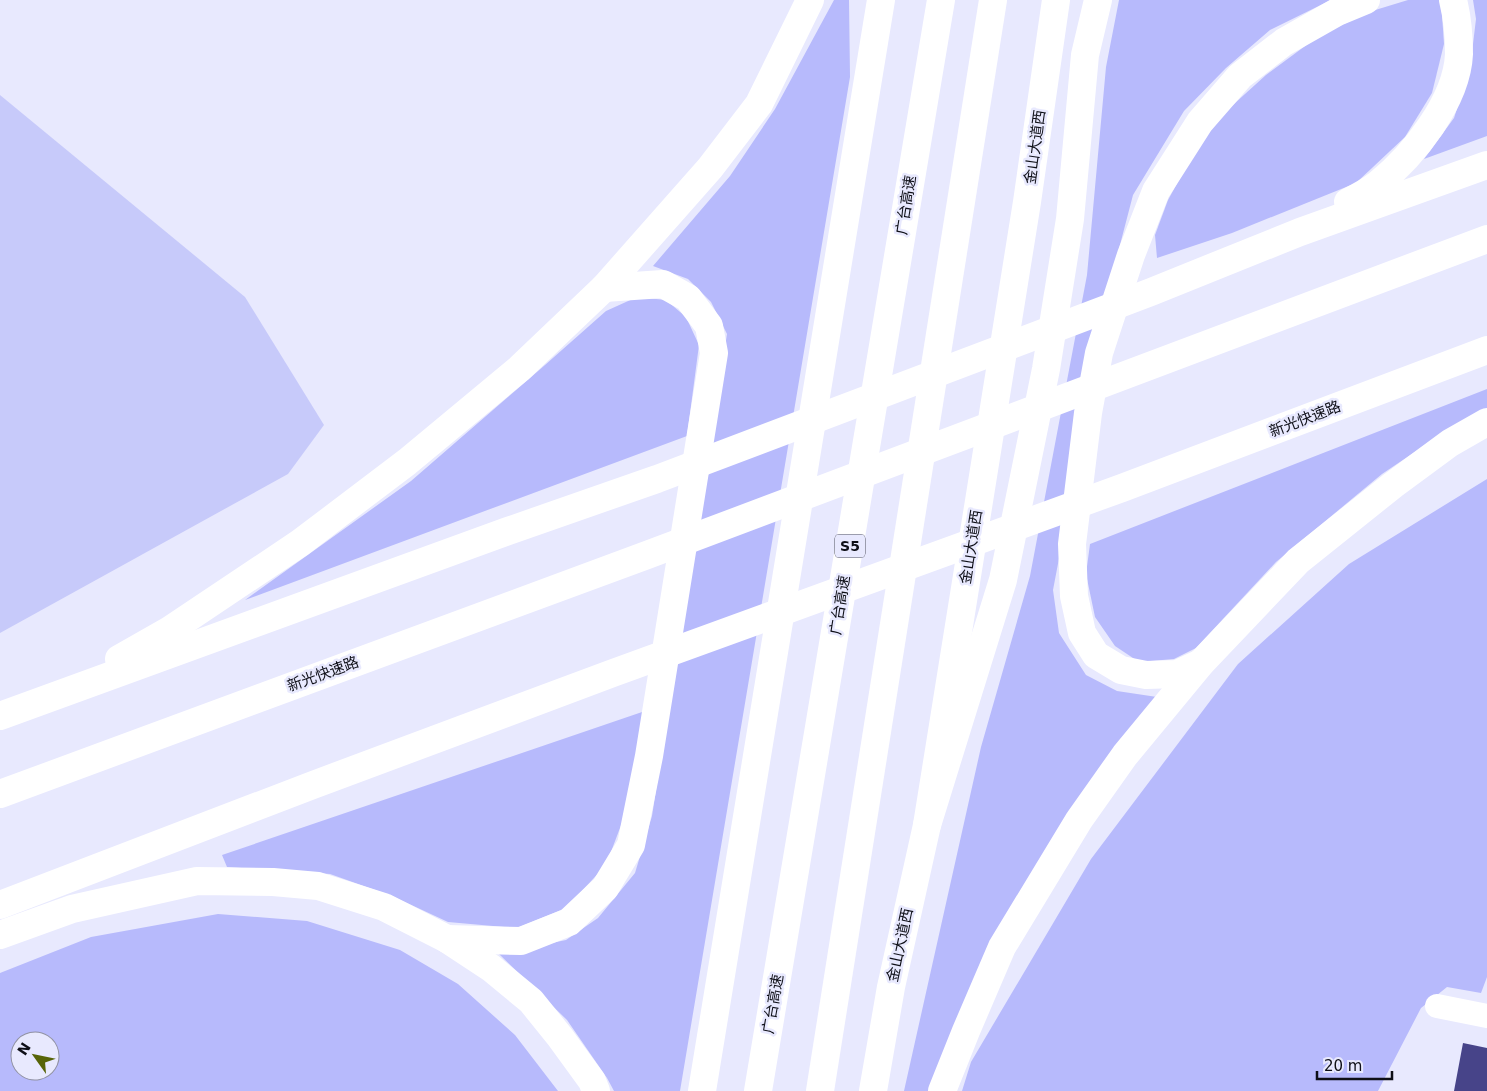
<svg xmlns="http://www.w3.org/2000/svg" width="1487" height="1091" viewBox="0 0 1487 1091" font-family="'DejaVu Sans','Noto Sans SC',sans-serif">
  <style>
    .green { fill: #b7bafc; fill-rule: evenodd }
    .water { fill: #c7cafa }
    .building { fill: #474489 }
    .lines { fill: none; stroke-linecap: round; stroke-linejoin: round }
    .minor { stroke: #fff; stroke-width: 24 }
    .secondary { stroke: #fff; stroke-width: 28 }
    .trunk { stroke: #fff; stroke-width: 28 }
    .motorway { stroke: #fff; stroke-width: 28 }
    .labels { text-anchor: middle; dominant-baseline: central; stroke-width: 5; stroke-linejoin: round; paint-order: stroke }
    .shield { fill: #e8e9fe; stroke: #4f505c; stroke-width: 1 }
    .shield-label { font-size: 14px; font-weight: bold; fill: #0e0f17 }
    .street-label { font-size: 15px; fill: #0e0f17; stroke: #e8e9fe }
  </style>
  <rect width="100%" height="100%" fill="#e8e9fe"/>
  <!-- green -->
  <g class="green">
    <polygon points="834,0 849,0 850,77 680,1091 614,1091 607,1078 567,1020 499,954 566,940 598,918 635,873 652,816 727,334 711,302 688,279 653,266 730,176 775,109"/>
    <polygon points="1119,0 1331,0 1270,30 1226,68 1184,111 1133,195 1115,264 1053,590 1059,633 1086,675 1117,691 1157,697 931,1091 904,1091 981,747 1030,576 1087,275 1106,67"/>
    <polygon points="1408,0 1441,0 1444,44 1432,93 1405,137 1356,183 1232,233 1157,258 1155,235 1168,200 1196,149 1224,113 1266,75 1320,35 1372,11"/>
    <polygon points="1473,0 1487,0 1487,136 1424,159 1454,118 1470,69 1476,19"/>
    <polygon points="637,297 666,300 686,317 699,345 687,436 245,600 411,481 545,365 606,311"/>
    <polygon points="1487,389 1487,409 1458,423 1382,474 1276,562 1196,648 1174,659 1139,662 1115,646 1095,617 1086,574 1090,544"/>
    <polygon points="1487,479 1487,977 1481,993 1447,987 1421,1008 1378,1091 962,1091 971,1062 1091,859 1238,664 1349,564"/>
    <polygon points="645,711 623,820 606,865 566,908 517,928 448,922 392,896 330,874 227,867 222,855"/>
    <path d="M218 914 307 921 400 950 458 984 515 1035 558 1091H0V973L91 937ZM20 1041H50V1071H20Z"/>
  </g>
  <!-- water -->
  <polygon class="water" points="0,95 245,297 324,425 288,474 0,633"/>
  <!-- building -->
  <polygon class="building" points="1463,1043 1487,1048 1487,1091 1454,1091"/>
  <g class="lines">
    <!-- minor -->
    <polyline class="minor" points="1437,1006 1487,1016"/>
    <!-- secondary -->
    <g class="secondary">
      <polyline points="702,1091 881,0"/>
      <polyline points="873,1091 891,987 927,825 1027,202 1056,0"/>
    </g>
    <!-- trunk -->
    <g class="trunk">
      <path d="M1348 202C1358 197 1369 191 1378 184 1413 156 1457 101 1459 54 1459 37 1457 16 1453 0"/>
      <polyline points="119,659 170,630 300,543 407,462 519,369 604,288 710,168 759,104 810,0"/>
      <polyline points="1201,663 1177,674 1146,675 1121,670 1096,655 1082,633 1074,596 1072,544 1088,413 1099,353 1131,255 1156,191 1200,122 1240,76 1284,42 1337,12 1366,0"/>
      <polyline points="0,716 508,531 657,479 1151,292 1300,232 1487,165"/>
      <polyline points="0,794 647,555 1487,239"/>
      <polyline points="927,825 1003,580 1046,369 1070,219 1085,55 1098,0"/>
      <polyline points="0,905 313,785 613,673 1122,488 1487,350"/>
      <polyline points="0,935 72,909 197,881 273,882 318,886 384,907 447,939 491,968 531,1001 560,1037 592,1081 596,1091"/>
      <polyline points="447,939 521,941 569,922 605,888 631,845 649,756 714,353 709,326 688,298 663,284 604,288"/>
      <polyline points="942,1091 966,1031 1002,947 1079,820 1125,755 1201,663 1298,561 1393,485 1450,443 1487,422"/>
    </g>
    <!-- motorway -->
    <g class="motorway">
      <polyline points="758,1091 941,0"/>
      <polyline points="820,1091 993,0"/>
    </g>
  </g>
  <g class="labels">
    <!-- shield labels -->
    <rect class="shield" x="835" y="534.5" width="30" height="23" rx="4"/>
    <g class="shield-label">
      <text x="850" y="546">S5</text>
    </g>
    <!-- street labels -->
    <g class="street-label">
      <text transform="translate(1035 147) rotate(-82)">金山大道西</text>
      <text transform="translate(906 205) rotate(-81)">广台高速</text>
      <text transform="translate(1305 419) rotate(-21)">新光快速路</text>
      <text transform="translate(971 547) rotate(-81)">金山大道西</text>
      <text transform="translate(840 605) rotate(-81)">广台高速</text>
      <text transform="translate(323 674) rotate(-20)">新光快速路</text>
      <text transform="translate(900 945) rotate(-78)">金山大道西</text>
      <text transform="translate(773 1004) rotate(-80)">广台高速</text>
    </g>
  </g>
  <!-- north arrow -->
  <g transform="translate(35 1056) rotate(303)"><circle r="24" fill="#e8e9fe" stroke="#9192a2"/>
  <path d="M0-4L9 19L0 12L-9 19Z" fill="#576408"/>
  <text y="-8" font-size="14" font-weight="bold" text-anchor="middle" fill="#0e0f17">N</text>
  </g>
  <!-- scale -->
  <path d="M1317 1071v8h75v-8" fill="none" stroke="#0e0f17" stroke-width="2.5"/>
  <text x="1324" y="1071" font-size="15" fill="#0e0f17" stroke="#e8e9fe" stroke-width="4" paint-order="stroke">20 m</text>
</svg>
